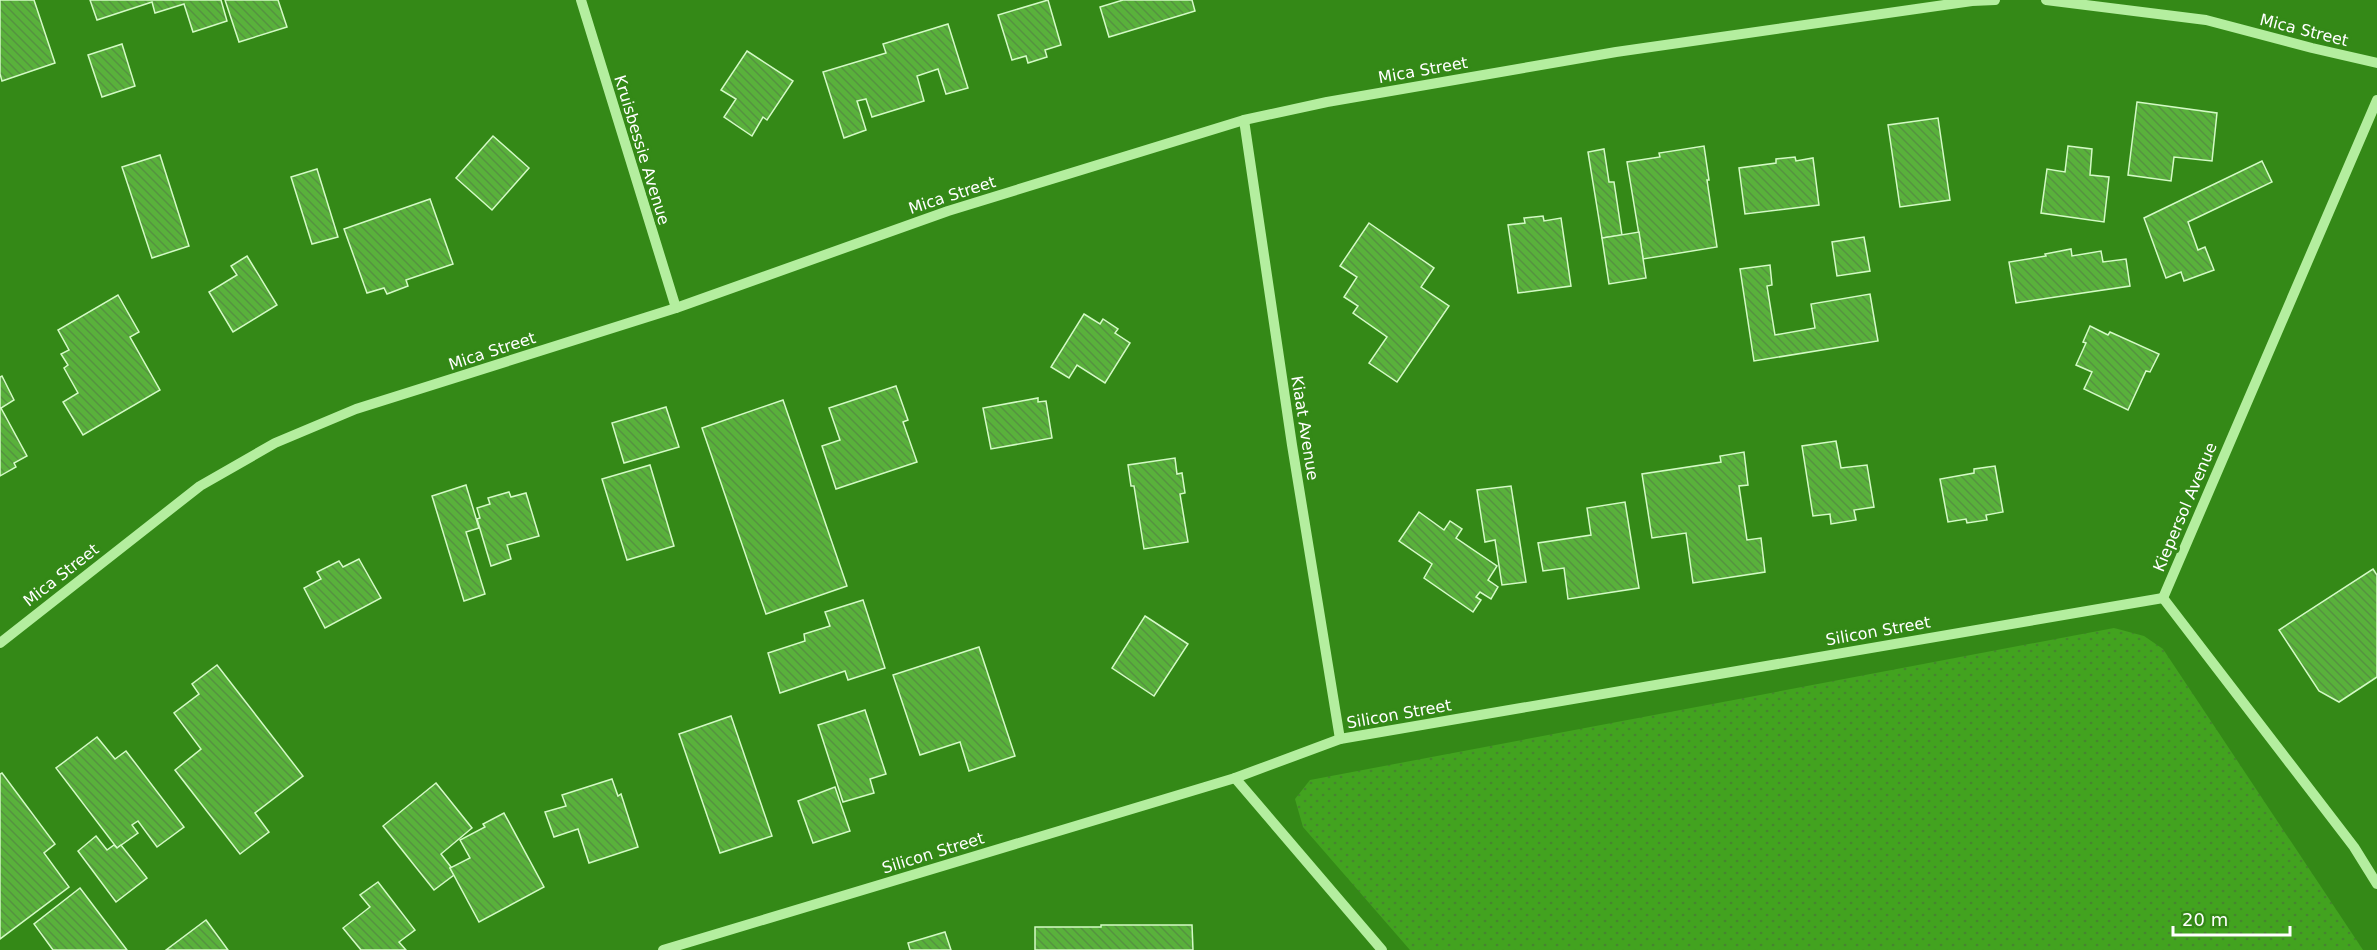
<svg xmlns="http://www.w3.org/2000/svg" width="2377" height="950" viewBox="0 0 2377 950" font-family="'DejaVu Sans',sans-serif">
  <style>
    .park { fill: url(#park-dots) }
    .building { fill: url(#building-back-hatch); stroke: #d3fac5; stroke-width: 1.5 }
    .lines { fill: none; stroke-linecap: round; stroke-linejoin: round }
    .minor { stroke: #b4ee9f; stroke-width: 10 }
    .labels { text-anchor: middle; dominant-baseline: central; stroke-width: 6; stroke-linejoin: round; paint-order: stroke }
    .street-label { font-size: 16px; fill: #fff; stroke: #348917 }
  </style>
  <defs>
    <pattern id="park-dots" width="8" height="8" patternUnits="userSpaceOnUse" patternTransform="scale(1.5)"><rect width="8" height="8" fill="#42a31f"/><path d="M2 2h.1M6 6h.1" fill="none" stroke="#46852f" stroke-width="1.8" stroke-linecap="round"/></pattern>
    <pattern id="building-back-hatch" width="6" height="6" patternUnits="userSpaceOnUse" patternTransform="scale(1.5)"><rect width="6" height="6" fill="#59b13b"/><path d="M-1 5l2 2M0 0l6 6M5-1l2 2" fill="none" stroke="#559340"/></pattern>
  </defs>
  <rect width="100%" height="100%" fill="#348917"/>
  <!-- park -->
  <polygon class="park" points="2114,628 2144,636 2163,649 2363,950 1410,950 1303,827 1295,799 1310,780"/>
  <!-- building -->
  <g class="building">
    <polygon points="0,0 34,0 55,63 2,81 0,74"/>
    <polygon points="90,0 221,0 227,21 193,32 184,4 155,13 152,2 97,20"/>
    <polygon points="225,0 278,0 287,27 239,42"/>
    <polygon points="1048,0 1061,45 1045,50 1047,57 1028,63 1026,56 1012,60 998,15"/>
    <polygon points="1123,0 1192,0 1195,11 1109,37 1100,7"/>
    <polygon points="948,24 968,88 946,94 938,69 917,76 924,101 872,117 866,99 857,101 866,130 844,138 823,72 886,53 883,44"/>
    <polygon points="122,44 135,86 102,97 88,55"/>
    <polygon points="747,51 793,81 767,120 763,117 752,136 724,117 736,99 721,90"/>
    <polygon points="2137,102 2217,113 2212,161 2174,157 2171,181 2128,175"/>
    <polygon points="1938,118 1950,200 1900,207 1888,125"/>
    <polygon points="493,136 529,168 492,210 456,178"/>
    <polygon points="1704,146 1709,180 1707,180 1717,247 1643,259 1627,162 1660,157 1659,153"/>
    <polygon points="2068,146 2092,149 2090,175 2109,177 2104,222 2041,213 2047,169 2065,172"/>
    <polygon points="1604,149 1609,182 1614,182 1622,235 1602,238 1588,152"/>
    <polygon points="160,155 189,246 152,258 122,167"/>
    <polygon points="1795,157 1796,161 1813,158 1819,205 1745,214 1739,168 1776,163 1776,159"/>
    <polygon points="2262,161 2272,182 2188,222 2198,250 2205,247 2214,270 2184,281 2181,272 2166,278 2144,218"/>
    <polygon points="317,169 338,237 312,244 291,177"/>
    <polygon points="430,199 453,264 406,280 408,286 387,294 384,288 367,293 344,229"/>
    <polygon points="1543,216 1544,221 1561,218 1571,286 1518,293 1508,225 1525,223 1524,218"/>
    <polygon points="1369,223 1434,268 1421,287 1449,306 1397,382 1369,363 1387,337 1353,313 1358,306 1344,297 1357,277 1340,266"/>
    <polygon points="1639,232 1646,278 1609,284 1602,238"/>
    <polygon points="1864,237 1870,271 1837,276 1832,242"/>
    <polygon points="2071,249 2072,256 2101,251 2103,262 2126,259 2130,286 2016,303 2009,262 2046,256 2045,254"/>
    <polygon points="247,256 277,305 233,332 209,292 237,275 231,266"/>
    <polygon points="1770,265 1772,285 1767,286 1775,335 1815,328 1811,304 1870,294 1878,341 1754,361 1740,269"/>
    <polygon points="118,295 139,332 130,337 160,390 83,435 63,402 78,393 64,368 68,365 61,354 69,350 58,330"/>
    <polygon points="1084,314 1100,324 1103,319 1118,329 1115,333 1130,343 1105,383 1077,365 1069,378 1051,367"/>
    <polygon points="2090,326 2108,335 2110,332 2159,354 2150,372 2146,371 2128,410 2084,389 2092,372 2076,365 2086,343 2083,342"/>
    <polygon points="2,376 14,400 1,408 27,456 14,463 16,467 0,476 0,377"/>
    <polygon points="896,386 908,420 903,422 917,462 836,489 822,446 840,440 829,408"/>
    <polygon points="1038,398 1038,402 1046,401 1052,438 991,449 983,408"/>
    <polygon points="783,400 847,586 766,614 702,428"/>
    <polygon points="666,407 679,447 624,463 612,423"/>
    <polygon points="1836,441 1841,468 1867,465 1874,507 1854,510 1856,520 1831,524 1830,514 1813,516 1802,446"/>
    <polygon points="1744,452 1748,485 1739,486 1747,540 1761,538 1765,572 1693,583 1686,533 1652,538 1642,474 1721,462 1720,456"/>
    <polygon points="1175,458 1177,474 1182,473 1185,493 1180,494 1188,542 1144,549 1134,486 1131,486 1128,465"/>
    <polygon points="650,465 674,546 627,560 602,479"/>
    <polygon points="1995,466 2003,512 1986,515 1987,520 1967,523 1966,519 1948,522 1940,479 1974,473 1974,469"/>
    <polygon points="466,485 479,528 466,532 485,594 464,601 432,496"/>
    <polygon points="1511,486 1526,582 1502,585 1495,540 1485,542 1477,490"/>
    <polygon points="509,492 511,497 526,493 539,536 507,545 511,559 491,566 477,519 480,518 477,508 490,504 488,498"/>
    <polygon points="1625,502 1639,588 1568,599 1564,568 1543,571 1538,543 1591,535 1587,508"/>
    <polygon points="1419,512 1444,530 1450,521 1462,529 1456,538 1497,566 1488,580 1498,587 1491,599 1480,592 1476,597 1481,600 1473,612 1424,578 1432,564 1399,541"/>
    <polygon points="359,559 381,598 325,628 304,588 321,579 317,572 339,561 343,567"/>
    <polygon points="2373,569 2377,575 2377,677 2339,702 2319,691 2279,630"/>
    <polygon points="863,600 885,668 848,680 845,671 780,693 768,653 805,641 804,634 830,626 825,612"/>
    <polygon points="1145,616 1188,644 1154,696 1112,668"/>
    <polygon points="979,647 1015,756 969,771 960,742 920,755 893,675"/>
    <polygon points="217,665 303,776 255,813 269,832 240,854 175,770 201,749 174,713 199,694 192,684"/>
    <polygon points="865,710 886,774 870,779 874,793 843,802 818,725"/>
    <polygon points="731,716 772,836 720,853 679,734"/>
    <polygon points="97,737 115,759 126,751 184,827 157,847 138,821 132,825 138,833 117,848 56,768"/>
    <polygon points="2,773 55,844 44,853 69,887 0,939 0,774"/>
    <polygon points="612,779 618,796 621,794 638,847 589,863 578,829 554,837 545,812 566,806 562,795"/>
    <polygon points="436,783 472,828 441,854 451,867 450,868 454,875 434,890 383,826"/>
    <polygon points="835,787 850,831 813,843 798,801"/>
    <polygon points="504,813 544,887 479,922 450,868 470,858 460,840 485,827 483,824"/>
    <polygon points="96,836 107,850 114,845 117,848 121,845 147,878 116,902 78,851"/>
    <polygon points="378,882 415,930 399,942 406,950 361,950 343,928 370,907 360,895"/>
    <polygon points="80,888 127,950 53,950 34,924"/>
    <polygon points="206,920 228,950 166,950"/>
    <polygon points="1101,925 1192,925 1193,950 1035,950 1035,927 1101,927"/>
    <polygon points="945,932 951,950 910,950 908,943"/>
  </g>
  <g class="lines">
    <!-- minor -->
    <g class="minor">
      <polyline points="581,0 676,308"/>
      <polyline points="2046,0 2206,20 2312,48 2377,63"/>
      <polyline points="1244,120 1292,445 1340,739"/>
      <polyline points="2163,598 2377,100"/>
      <polyline points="2163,598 2354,847 2377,884"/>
      <polyline points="0,643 200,486 275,443 356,409 676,308 948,211 1244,120 1327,102 1616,52 1972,1 1995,0"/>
      <polyline points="1235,778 1382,950"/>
      <polyline points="663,950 1235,778 1340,739 2163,598"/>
    </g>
  </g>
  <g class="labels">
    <!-- street labels -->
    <g class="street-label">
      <text transform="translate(2304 30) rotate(14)">Mica Street</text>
      <text transform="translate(1423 70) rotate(-10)">Mica Street</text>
      <text transform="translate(642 150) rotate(73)">Kruisbessie Avenue</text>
      <text transform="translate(952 195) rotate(-18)">Mica Street</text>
      <text transform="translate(492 351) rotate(-18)">Mica Street</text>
      <text transform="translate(1305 428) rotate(81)">Kiaat Avenue</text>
      <text transform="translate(2185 507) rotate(-67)">Kiepersol Avenue</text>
      <text transform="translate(61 575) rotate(-38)">Mica Street</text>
      <text transform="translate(1878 631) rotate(-10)">Silicon Street</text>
      <text transform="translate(1399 714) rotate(-10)">Silicon Street</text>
      <text transform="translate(933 853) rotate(-17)">Silicon Street</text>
    </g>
  </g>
  <!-- scale -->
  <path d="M2173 926v9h117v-9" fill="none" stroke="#ffffff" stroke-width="3"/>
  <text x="2182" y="926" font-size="18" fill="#ffffff" stroke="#348917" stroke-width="4.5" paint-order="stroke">20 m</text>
</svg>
